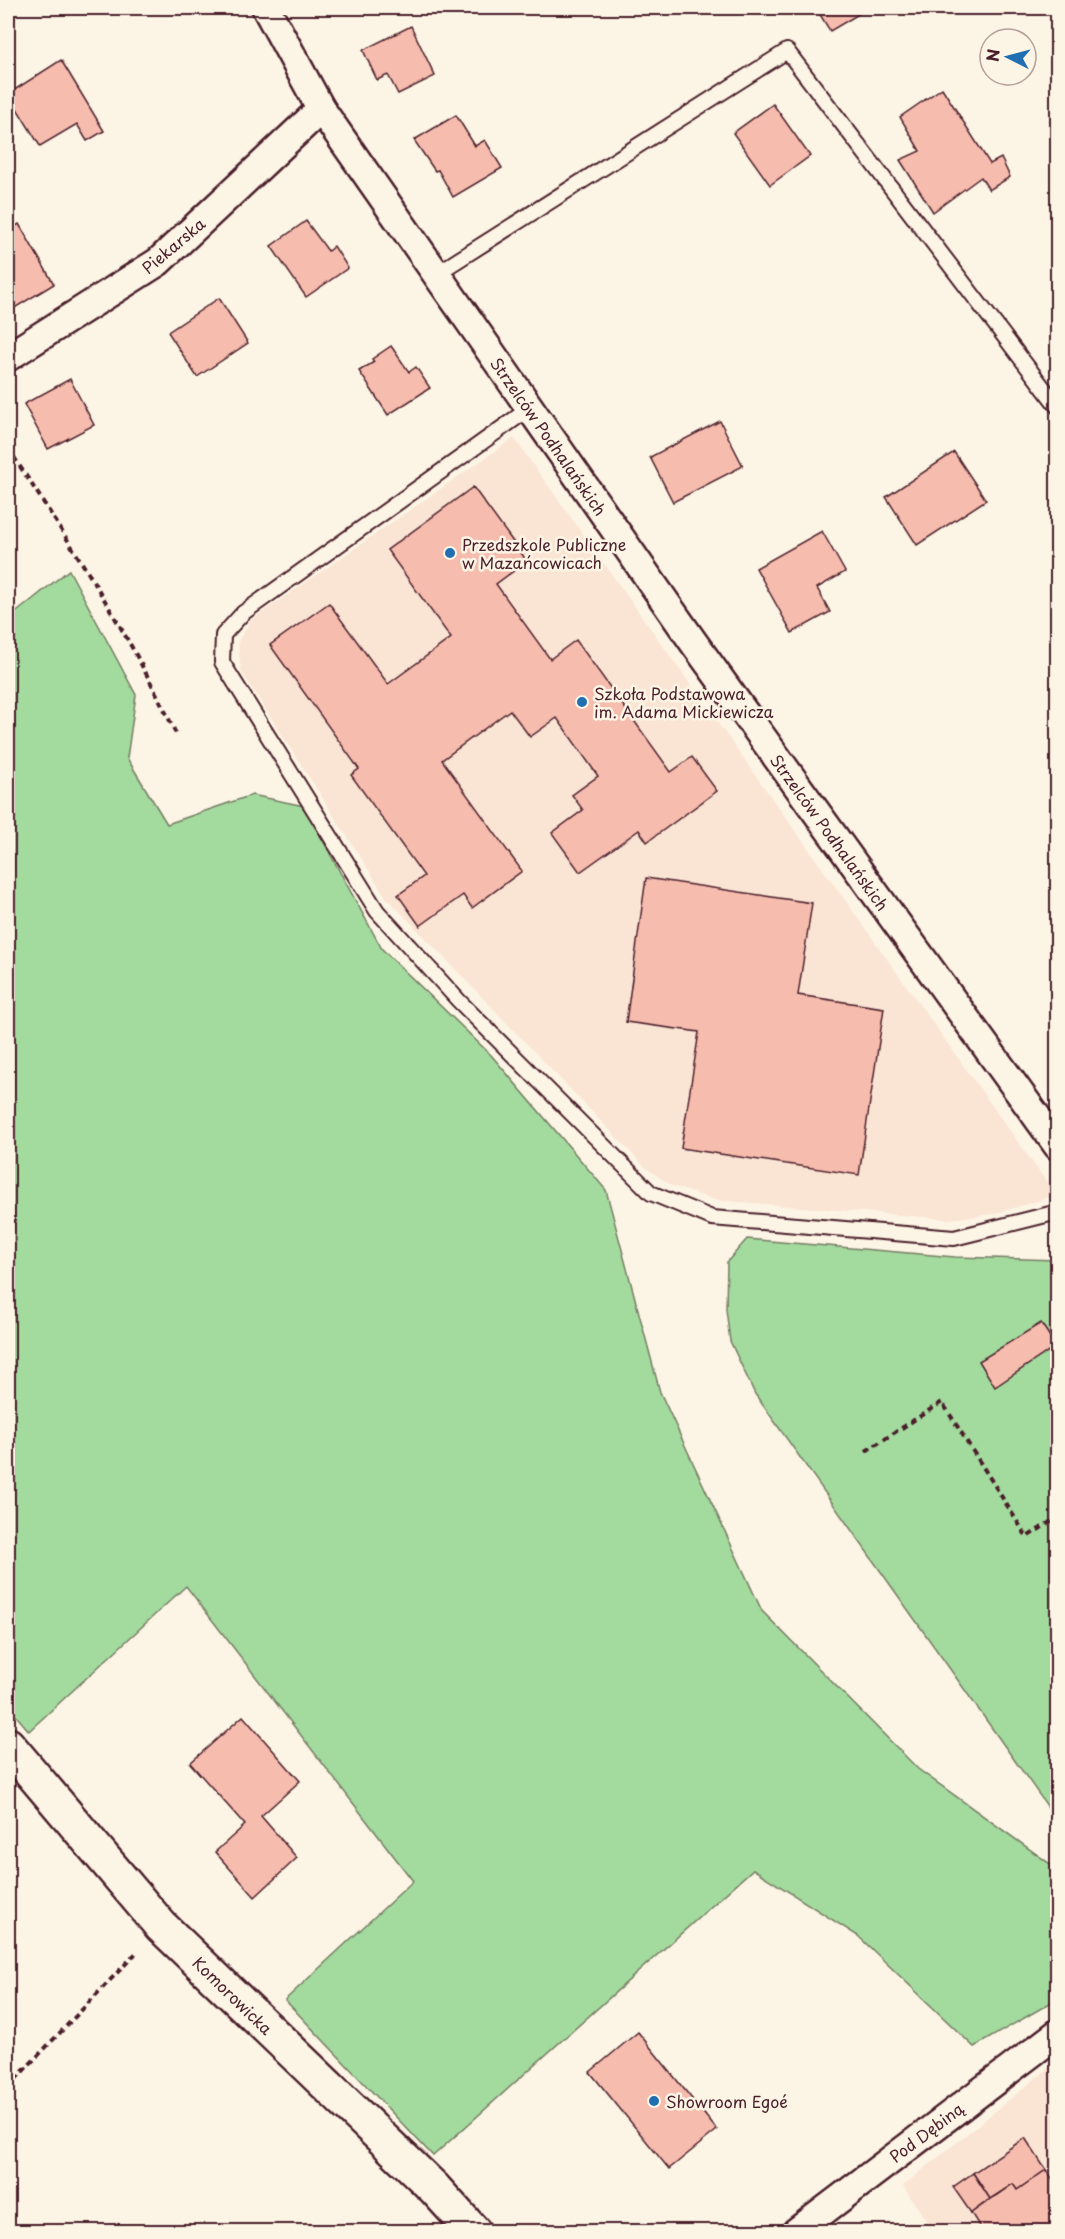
<svg xmlns="http://www.w3.org/2000/svg" width="1065" height="2239" viewBox="0 0 1065 2239" font-family="'Playpen Sans',sans-serif">
  <style>
    .built { fill: #fae4d4 }
    .green { fill: #a3da9e; stroke: #767c64; stroke-width: 1.5 }
    .building { fill: #f6bcae; stroke: #4a1f2b; stroke-width: 1.5 }
    .lines { fill: none; stroke-linecap: round; stroke-linejoin: round }
    .service-casing { stroke: #4a1f2b; stroke-width: 18 }
    .minor-casing { stroke: #4a1f2b; stroke-width: 32 }
    .tertiary-casing { stroke: #4a1f2b; stroke-width: 38 }
    .path { stroke: #4a1f2b; stroke-width: 4; stroke-dasharray: 6 4.5; stroke-linecap: butt }
    .service { stroke: #fcf5e5; stroke-width: 14 }
    .minor { stroke: #fcf5e5; stroke-width: 27 }
    .tertiary { stroke: #fcf5e5; stroke-width: 33 }
    .poi-dot { fill: #1f6fb2; stroke: #fcf5e5; stroke-width: 2 }
    .labels { text-anchor: middle; dominant-baseline: central; stroke-width: 5; stroke-linejoin: round; paint-order: stroke }
    .street-label { font-size: 16px; fill: #4a1f2b; stroke: #fcf5e5 }
    .poi-label { font-size: 16px; fill: #4a1f2b; stroke: #fcf5e5; text-anchor: start }
  </style>
  <rect width="100%" height="100%" fill="#fcf5e5"/>
  <filter id="ink" filterUnits="userSpaceOnUse"><feTurbulence type="fractalNoise" baseFrequency=".0167" numOctaves="2"/><feDisplacementMap in="SourceGraphic" scale="12" xChannelSelector="R" yChannelSelector="G"/><feConvolveMatrix kernelMatrix="1 2 1 2 8 2 1 2 1" color-interpolation-filters="sRGB"/></filter>
  <g filter="url(#ink)">
    <!-- built -->
    <g class="built">
      <polygon points="514,438 1056,1195 994,1214 948,1219 715,1200 672,1186 645,1167 386,897 241,671 238,642 250,621"/>
      <polygon points="1057,2061 1057,2231 933,2231 903,2186"/>
    </g>
    <!-- green -->
    <g class="green">
      <polygon points="69,570 136,695 127,758 167,824 252,795 304,806 382,949 491,1055 606,1190 660,1392 762,1611 918,1769 1057,1869 1057,1999 974,2047 858,1936 753,1869 433,2156 285,2000 413,1881 186,1586 29,1731 8,1706 8,619"/>
      <polygon points="747,1239 955,1257 1057,1260 1057,1820 755,1394 730,1341 726,1309 727,1262"/>
    </g>
    <!-- building -->
    <g class="building">
      <polygon points="816,8 869,8 830,31"/>
      <polygon points="411,26 435,76 398,94 388,75 377,80 363,50"/>
      <polygon points="61,60 104,131 87,141 77,124 40,146 8,94"/>
      <polygon points="942,88 990,164 1001,158 1010,177 989,190 981,177 933,212 900,160 920,151 900,117"/>
      <polygon points="773,104 810,156 770,185 733,133"/>
      <polygon points="456,115 475,146 485,140 502,168 453,197 438,170 435,171 414,140"/>
      <polygon points="306,221 328,251 334,246 348,268 306,297 271,246"/>
      <polygon points="19,224 54,284 8,312 8,231"/>
      <polygon points="219,298 248,343 197,377 168,332"/>
      <polygon points="391,346 409,372 416,367 430,388 388,415 359,371 374,362 372,359"/>
      <polygon points="70,379 94,425 48,449 24,404"/>
      <polygon points="720,421 743,466 673,502 650,457"/>
      <polygon points="954,452 986,500 917,545 886,497"/>
      <polygon points="473,487 527,561 496,584 550,659 576,640 671,772 692,757 717,791 647,842 639,830 580,872 552,833 583,810 572,795 598,776 557,718 530,737 510,710 442,760 522,871 472,908 463,895 420,926 398,895 424,876 351,775 359,769 270,645 329,603 388,684 451,638 387,550"/>
      <polygon points="822,531 845,572 817,588 830,612 792,633 756,568"/>
      <polygon points="646,878 812,903 798,995 884,1008 859,1175 681,1148 699,1032 626,1022"/>
      <polygon points="1041,1323 1056,1346 995,1387 979,1361"/>
      <polygon points="243,1716 300,1781 261,1816 297,1858 255,1897 215,1852 245,1825 190,1763"/>
      <polygon points="638,2032 717,2130 669,2169 590,2072"/>
      <polygon points="1025,2138 1046,2170 1017,2190 1013,2184 990,2199 973,2173"/>
      <polygon points="1046,2170 1058,2187 1058,2232 983,2232 971,2213 1013,2184 1017,2190"/>
      <polygon points="973,2173 990,2199 971,2213 953,2187"/>
    </g>
    <g class="lines">
      <defs>
        <g id="service">
          <polyline points="436,274 787,51 1058,407"/>
          <polyline points="530,408 243,613 223,635 222,662 377,911 459,1001 651,1193 712,1218 954,1238 1058,1212"/>
        </g>
        <g id="minor">
          <polyline points="266,8 321,109 694,643 1058,1146"/>
          <polyline points="8,357 158,262 321,109"/>
          <polyline points="796,2232 1058,2033"/>
        </g>
        <polyline id="tertiary" points="8,1745 161,1926 434,2188 474,2232"/>
      </defs>
      <!-- service casing -->
      <use href="#service" class="service-casing"/>
      <!-- minor casing -->
      <use href="#minor" class="minor-casing"/>
      <!-- tertiary casing -->
      <use href="#tertiary" class="tertiary-casing"/>
      <!-- path -->
      <g class="path">
        <path d="M8 448C70 543 129 632 177 736"/>
        <polyline points="866,1451 942,1402 1027,1537 1058,1517"/>
        <polyline points="8,2087 138,1951"/>
      </g>
      <!-- service -->
      <use href="#service" class="service"/>
      <!-- minor -->
      <use href="#minor" class="minor"/>
      <!-- tertiary -->
      <use href="#tertiary" class="tertiary"/>
    </g>
  </g>
  <!-- markers -->
  <g class="poi-dot">
    <circle cx="450" cy="553" r="6"/>
    <circle cx="582" cy="702" r="6"/>
    <circle cx="654" cy="2101" r="6"/>
  </g>
  <g class="labels">
    <!-- street labels -->
    <g class="street-label">
      <text transform="translate(173 245) rotate(-40)">Piekarska</text>
      <text transform="translate(549 436) rotate(55)">Strzelców Podhalańskich</text>
      <text transform="translate(830 832) rotate(54)">Strzelców Podhalańskich</text>
      <text transform="translate(233 1995) rotate(44)">Komorowicka</text>
      <text transform="translate(926 2132) rotate(-37)">Pod Dębiną</text>
    </g>
    <!-- poi labels -->
    <g class="poi-label">
      <text x="462" y="544">Przedszkole Publiczne<tspan x="462" dy="18">w Mazańcowicach</tspan></text>
      <text x="594" y="693">Szkoła Podstawowa<tspan x="594" dy="18">im. Adama Mickiewicza</tspan></text>
      <text x="666" y="2101">Showroom Egoé</text>
    </g>
  </g>
  <!-- margin -->
  <rect width="1065" height="2239" fill="none" stroke="#fcf5e5" stroke-width="30"/>
  <rect x="15" y="15" width="1035" height="2209" fill="none" stroke="#4a1f2b" stroke-width="2" filter="url(#ink)"/>
  <!-- north arrow -->
  <g transform="translate(1008 57) rotate(276)"><circle r="28" fill="#fcf5e5" stroke="#b59f9b" stroke-width="1.5"/>
  <path d="M0-4.5L10 22L0 15L-10 22Z" fill="#1f6fb2"/>
  <text y="-9" font-size="16" font-weight="bold" text-anchor="middle" fill="#4a1f2b">N</text>
  </g>
</svg>
